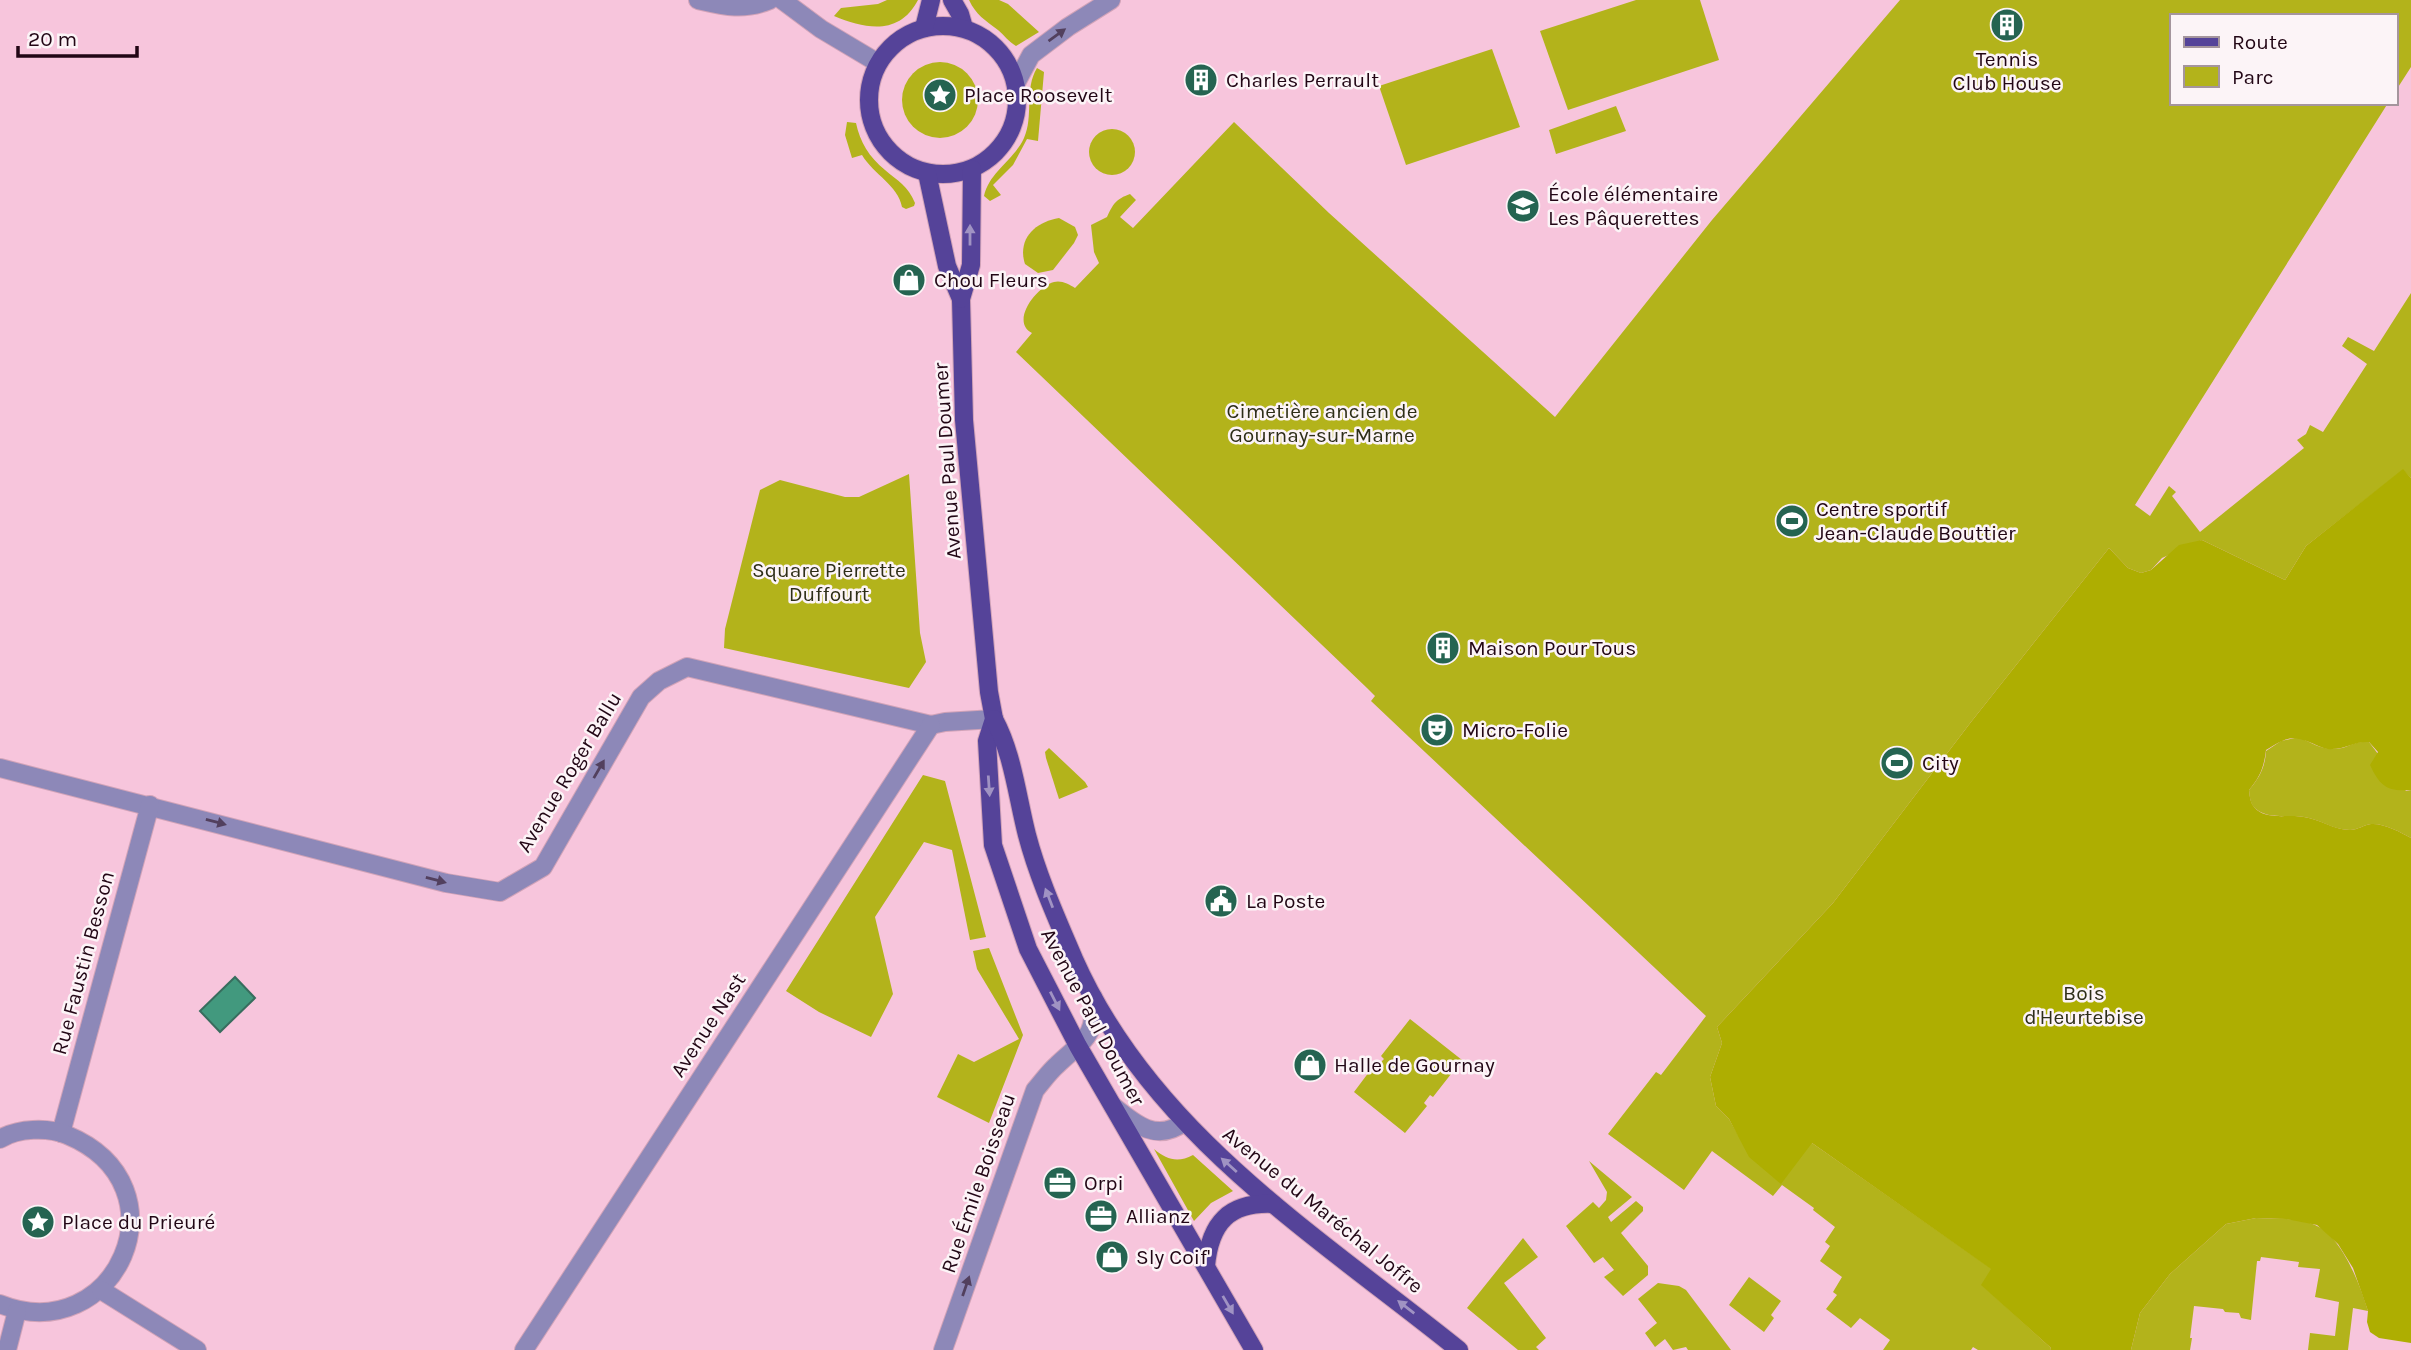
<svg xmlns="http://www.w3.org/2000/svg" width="2411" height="1350" viewBox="0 0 2411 1350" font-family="Karla,sans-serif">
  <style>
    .green { fill: #b3b31b }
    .forest { fill: #aeae01 }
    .water { fill: #42997e; stroke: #386d5e; stroke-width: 2 }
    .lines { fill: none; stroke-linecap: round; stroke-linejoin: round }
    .minor-casing { stroke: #d1a3b8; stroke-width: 20 }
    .major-casing { stroke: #d1a3b8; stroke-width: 20 }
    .minor { stroke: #8d88b8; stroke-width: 18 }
    .major { stroke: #554399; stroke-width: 18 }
    .oneway { fill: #52405e }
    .oneway2 { fill: #a093c3 }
    .labels { text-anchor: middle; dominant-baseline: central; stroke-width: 5; stroke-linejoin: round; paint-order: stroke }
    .poi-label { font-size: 21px; fill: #220615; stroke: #fcf4f7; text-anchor: start }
    .park-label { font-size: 21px; fill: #2e2e18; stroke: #fcf4f7 }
    .street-label { font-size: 21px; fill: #220615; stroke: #fcf4f7 }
  </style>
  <rect width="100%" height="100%" fill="#f7c5dc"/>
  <!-- green -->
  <g class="green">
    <path d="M887 0H918C899 36 866 29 834 16L841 8 878 4Z"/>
    <path d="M969 0H999L1008 4 1039 32 1016 46C1009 42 1004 35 998 30 985 20 976 15 969 0Z"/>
    <polygon points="1636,0 1700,0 1719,60 1568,110 1540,31"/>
    <path d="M1900 0H2411V67L2395 92V16H2171V103H2388L2135 505 2150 516 2169 486 2176 492 2172 496 2200 532 2304 448 2297 440 2306 434 2310 425 2323 432 2367 364 2342 346 2348 337 2374 351 2411 293V478L2403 470 2306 546 2285 580 2202 540 2162 558 2151 570 2141 573 2128 568 2109 548 1971 722 1833 903 1717 1027 1722 1043 1710 1077 1716 1106 1729 1119 1738 1135 1812 1143 1992 1269 1982 1285 2051 1348 2050 1350H1978L1973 1347 1971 1350H1883L1890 1340 1860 1318 1851 1328 1826 1309 1837 1295 1833 1292 1842 1277 1820 1261 1830 1246 1825 1242 1835 1227 1813 1210 1814 1208 1782 1185 1773 1196 1712 1151 1684 1190 1608 1134 1656 1072 1661 1075 1706 1016 1409 737 1371 701 1375 696 1367 688 1016 352 1032 333C1010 322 1036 287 1054 282 1061 280 1069 284 1075 288L1099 263 1094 252 1091 225 1107 217C1113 204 1116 199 1130 194L1136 200 1120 217 1133 228 1234 122 1329 213 1555 417 1712 220Z"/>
    <polygon points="1492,49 1520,127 1406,165 1379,86"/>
    <circle cx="940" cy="100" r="38"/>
    <path d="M1037 68 1044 72 1038 141 1027 139 1013 165 993 185 1001 195 990 201 984 196C989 172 1014 160 1024 138 1034 116 1024 89 1037 68Z"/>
    <polygon points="1616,106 1626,131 1556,154 1549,130"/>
    <path d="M847 122 856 123C860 142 869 157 885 170 898 181 908 186 915 203L914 206 906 209 902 207C898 185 874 175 862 155L852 158 845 135Z"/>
    <circle cx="1112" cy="152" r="23"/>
    <path d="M1059 218 1075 227 1078 235 1074 243 1053 270 1038 273 1025 264C1017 239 1035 222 1059 218Z"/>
    <polygon points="909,474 920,633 926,662 909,688 724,648 725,629 760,490 780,480 845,497 859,497"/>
    <path d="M2299 737C2313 744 2326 752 2342 748 2353 745 2357 741 2369 742L2406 791 2411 790V838C2400 832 2384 823 2371 824 2364 825 2357 830 2350 830 2333 830 2320 819 2304 817 2289 814 2269 820 2256 809 2250 804 2250 798 2249 790 2260 777 2265 767 2266 751L2281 741Z"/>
    <polygon points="1049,748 1085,782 1088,787 1059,799 1046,758 1045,752"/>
    <polygon points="923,775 945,781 986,937 970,940 952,850 924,842 875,917 893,994 871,1037 819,1012 786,991"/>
    <polygon points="989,948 1023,1035 989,1123 937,1097 958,1054 974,1062 1019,1039 977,969 973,951"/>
    <polygon points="1410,1019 1462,1060 1433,1097 1430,1095 1424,1103 1427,1106 1405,1133 1354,1092 1375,1064 1378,1065 1384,1059 1381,1056"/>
    <path d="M1154 1149C1167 1160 1178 1163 1193 1155L1233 1191 1211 1203 1194 1221Z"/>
    <polygon points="1589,1161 1632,1197 1608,1217 1611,1222 1636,1201 1643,1207 1643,1211 1621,1233 1648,1266 1648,1275 1623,1296 1604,1277 1614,1270 1603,1257 1594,1263 1566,1226 1593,1202 1599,1208 1606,1200 1607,1192"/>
    <path d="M2256 1218C2274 1219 2298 1217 2315 1225 2342 1236 2360 1285 2368 1311L2353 1308 2348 1350H2308L2310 1333 2335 1336 2339 1302 2315 1297 2320 1269 2298 1267 2299 1262 2261 1257 2260 1261H2257L2251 1320 2241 1318 2239 1313 2225 1312 2223 1309 2194 1306 2190 1338H2192L2190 1350H2131L2140 1313 2170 1274 2226 1224Z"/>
    <polygon points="1523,1238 1538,1257 1504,1283 1546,1338 1536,1347 1539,1350 1518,1350 1467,1308"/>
    <polygon points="1749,1277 1781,1301 1771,1315 1774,1318 1764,1332 1729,1305"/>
    <polygon points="1658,1283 1679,1286 1686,1290 1731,1350 1688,1350 1686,1347 1673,1350 1665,1339 1655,1347 1645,1333 1657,1323 1638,1299"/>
  </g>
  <!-- forest -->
  <path class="forest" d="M2403 469 2411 478V790C2387 792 2380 786 2370 765L2378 752 2369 742C2355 741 2346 749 2332 749 2326 750 2322 747 2316 745 2293 735 2288 736 2266 750 2264 767 2260 777 2249 790 2250 798 2250 804 2257 810 2269 820 2289 814 2304 817 2320 819 2334 830 2350 830 2357 830 2364 825 2371 824 2384 823 2400 832 2411 838V1343L2379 1338 2370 1332 2367 1322 2368 1311 2353 1268 2338 1244 2317 1225 2286 1219 2256 1218 2226 1224 2170 1274 2140 1313 2131 1350H2050L2051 1348 1981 1285 1991 1269 1812 1143 1781 1184 1749 1157 1729 1119 1716 1106 1710 1077 1722 1043 1717 1027 1833 903 1971 722 2109 548 2128 568 2141 573 2151 570 2179 545 2202 540 2285 580 2306 546Z"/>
  <!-- water -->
  <polygon class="water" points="235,977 255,998 220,1032 200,1011"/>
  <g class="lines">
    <defs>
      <g id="minor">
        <path d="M698 0C724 6 744 11 770 0"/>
        <polyline points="782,0 821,29 878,63"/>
        <polyline points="1016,83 1031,55 1068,27 1111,0"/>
        <polyline points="0,768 446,883 500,892 543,867 641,697 659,681 687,667 931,725 945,722 994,719"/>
        <path d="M1113 1106C1135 1124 1157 1143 1184 1122"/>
        <polyline points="61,1133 150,805"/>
        <path d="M0 1139C18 1128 48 1127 67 1135 190 1186 115 1350 0 1304"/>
        <polyline points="101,1290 197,1350"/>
        <polyline points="7,1350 17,1311"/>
        <polyline points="524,1350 931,725"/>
        <path d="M943 1350 1035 1090C1042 1082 1049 1072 1057 1065 1083 1040 1097 1038 1093 997"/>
      </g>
      <g id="major">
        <polyline points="952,0 960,14 964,28"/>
        <circle cx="943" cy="100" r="74"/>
        <polyline points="924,28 931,0"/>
        <polyline points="972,169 971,265 961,299 964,420 989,692 994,719 987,741 993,845 1028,949 1078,1046 1254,1350"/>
        <polyline points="927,173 947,266 961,299"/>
        <path d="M994 719C1013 754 1017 796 1027 835 1038 877 1057 919 1074 959 1151 1133 1316 1235 1459 1350"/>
        <path d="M1206 1266C1210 1223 1229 1202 1273 1204"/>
      </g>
    </defs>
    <!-- minor casing -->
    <use href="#minor" class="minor-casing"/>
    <!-- major casing -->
    <use href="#major" class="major-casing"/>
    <!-- minor -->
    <use href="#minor" class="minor"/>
    <!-- major -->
    <use href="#major" class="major"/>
  </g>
  <!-- one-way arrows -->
  <defs><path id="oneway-solid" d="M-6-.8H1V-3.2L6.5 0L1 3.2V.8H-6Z" transform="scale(1.75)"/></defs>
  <g class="oneway">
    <use href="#oneway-solid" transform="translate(1057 35) rotate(-36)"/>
    <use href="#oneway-solid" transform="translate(599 769) rotate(-60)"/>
    <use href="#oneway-solid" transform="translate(216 822) rotate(15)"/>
    <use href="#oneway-solid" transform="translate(436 880) rotate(15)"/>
    <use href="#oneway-solid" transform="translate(966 1286) rotate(-71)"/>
  </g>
  <g class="oneway2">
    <use href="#oneway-solid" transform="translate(970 235) rotate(-90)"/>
    <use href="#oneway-solid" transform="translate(989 786) rotate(86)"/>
    <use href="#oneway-solid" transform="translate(1049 898) rotate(-111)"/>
    <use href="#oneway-solid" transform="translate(1055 1001) rotate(63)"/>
    <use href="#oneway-solid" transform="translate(1229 1165) rotate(-138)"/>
    <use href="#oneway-solid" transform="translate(1228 1305) rotate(60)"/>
    <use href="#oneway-solid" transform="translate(1406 1307) rotate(-142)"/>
  </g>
  <!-- icons -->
  <defs>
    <symbol id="building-disc" viewBox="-11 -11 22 22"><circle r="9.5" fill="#256451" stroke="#fcf4f7"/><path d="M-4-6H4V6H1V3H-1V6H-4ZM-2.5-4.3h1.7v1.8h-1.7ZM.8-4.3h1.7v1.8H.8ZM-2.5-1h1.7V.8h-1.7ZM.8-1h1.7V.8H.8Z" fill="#fff"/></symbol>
    <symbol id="sight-disc" viewBox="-11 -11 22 22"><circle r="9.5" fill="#256451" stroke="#fcf4f7"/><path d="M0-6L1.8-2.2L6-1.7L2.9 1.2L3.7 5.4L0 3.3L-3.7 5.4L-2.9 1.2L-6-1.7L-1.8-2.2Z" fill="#fff"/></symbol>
    <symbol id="school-disc" viewBox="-11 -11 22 22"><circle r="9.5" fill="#256451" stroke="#fcf4f7"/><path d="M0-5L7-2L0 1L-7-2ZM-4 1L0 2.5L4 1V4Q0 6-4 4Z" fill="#fff"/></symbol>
    <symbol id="shop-disc" viewBox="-11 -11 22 22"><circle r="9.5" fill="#256451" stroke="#fcf4f7"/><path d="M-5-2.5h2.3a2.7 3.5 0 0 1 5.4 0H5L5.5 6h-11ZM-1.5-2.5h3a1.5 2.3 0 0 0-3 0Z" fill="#fff"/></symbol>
    <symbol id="stadium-disc" viewBox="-11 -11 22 22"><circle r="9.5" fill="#256451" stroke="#fcf4f7"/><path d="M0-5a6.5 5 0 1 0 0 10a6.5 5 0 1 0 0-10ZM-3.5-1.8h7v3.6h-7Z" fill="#fff"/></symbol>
    <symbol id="theatre-disc" viewBox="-11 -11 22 22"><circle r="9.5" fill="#256451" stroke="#fcf4f7"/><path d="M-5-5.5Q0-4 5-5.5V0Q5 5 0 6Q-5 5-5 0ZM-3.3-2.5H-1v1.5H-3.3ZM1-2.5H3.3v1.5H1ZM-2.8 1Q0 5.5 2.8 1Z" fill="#fff"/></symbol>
    <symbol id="civic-disc" viewBox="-11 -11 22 22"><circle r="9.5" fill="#256451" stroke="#fcf4f7"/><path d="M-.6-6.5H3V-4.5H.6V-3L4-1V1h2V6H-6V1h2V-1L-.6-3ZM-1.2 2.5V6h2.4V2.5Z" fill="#fff"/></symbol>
    <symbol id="office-disc" viewBox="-11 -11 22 22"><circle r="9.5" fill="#256451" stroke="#fcf4f7"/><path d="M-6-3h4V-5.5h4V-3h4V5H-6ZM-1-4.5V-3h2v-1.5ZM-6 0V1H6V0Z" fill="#fff"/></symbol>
  </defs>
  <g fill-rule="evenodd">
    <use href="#building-disc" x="1988" y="6" width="38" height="38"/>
    <use href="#building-disc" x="1182" y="61" width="38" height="38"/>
    <use href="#sight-disc" x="921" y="76" width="38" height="38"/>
    <use href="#school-disc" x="1504" y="187" width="38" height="38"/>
    <use href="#shop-disc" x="890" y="261" width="38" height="38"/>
    <use href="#stadium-disc" x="1773" y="502" width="38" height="38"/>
    <use href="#building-disc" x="1424" y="629" width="38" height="38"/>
    <use href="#theatre-disc" x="1418" y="711" width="38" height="38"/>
    <use href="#stadium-disc" x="1878" y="744" width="38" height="38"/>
    <use href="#civic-disc" x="1202" y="882" width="38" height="38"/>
    <use href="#shop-disc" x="1291" y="1046" width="38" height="38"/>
    <use href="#office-disc" x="1041" y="1164" width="38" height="38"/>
    <use href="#office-disc" x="1082" y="1197" width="38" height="38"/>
    <use href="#sight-disc" x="19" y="1203" width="38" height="38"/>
    <use href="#shop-disc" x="1093" y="1238" width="38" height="38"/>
  </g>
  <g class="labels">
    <!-- poi labels -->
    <g class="poi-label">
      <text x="2007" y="59" text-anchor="middle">Tennis<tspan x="2007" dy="24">Club House</tspan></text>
      <text x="1226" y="80">Charles Perrault</text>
      <text x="964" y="95">Place Roosevelt</text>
      <text x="1548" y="194">École élémentaire<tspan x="1548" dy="24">Les Pâquerettes</tspan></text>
      <text x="934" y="280">Chou Fleurs</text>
      <text x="1816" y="509">Centre sportif<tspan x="1816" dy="24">Jean-Claude Bouttier</tspan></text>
      <text x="1468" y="648">Maison Pour Tous</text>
      <text x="1462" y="730">Micro-Folie</text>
      <text x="1922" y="763">City</text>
      <text x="1246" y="901">La Poste</text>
      <text x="1334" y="1065">Halle de Gournay</text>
      <text x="1084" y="1183">Orpi</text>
      <text x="1126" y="1216">Allianz</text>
      <text x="62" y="1222">Place du Prieuré</text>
      <text x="1136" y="1257">Sly Coif'</text>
    </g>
    <!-- park labels -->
    <g class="park-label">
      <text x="1322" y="411">Cimetière ancien de<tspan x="1322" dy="24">Gournay-sur-Marne</tspan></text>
      <text x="829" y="570">Square Pierrette<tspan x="829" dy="24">Duffourt</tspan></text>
      <text x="2084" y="993">Bois<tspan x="2084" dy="24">d'Heurtebise</tspan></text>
    </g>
    <!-- street labels -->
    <g class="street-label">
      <text transform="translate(947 461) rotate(-94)">Avenue Paul Doumer</text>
      <text transform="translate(569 772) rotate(-59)">Avenue Roger Ballu</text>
      <text transform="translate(83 963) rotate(-75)">Rue Faustin Besson</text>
      <text transform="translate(1093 1017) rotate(62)">Avenue Paul Doumer</text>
      <text transform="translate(708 1025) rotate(-57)">Avenue Nast</text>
      <text transform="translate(978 1183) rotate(-71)">Rue Émile Boisseau</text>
      <text transform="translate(1323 1210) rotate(39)">Avenue du Maréchal Joffre</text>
    </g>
  </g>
  <!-- legend -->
  <rect x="2170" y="14" width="228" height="91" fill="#fcf4f7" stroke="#a5959d" stroke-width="2"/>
  <rect x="2184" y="37" width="35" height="10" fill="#554399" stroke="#a5959d" stroke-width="2"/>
  <text x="2232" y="49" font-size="21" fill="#220615">Route</text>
  <rect x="2184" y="66" width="35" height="21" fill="#b3b31b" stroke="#a5959d" stroke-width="2"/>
  <text x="2232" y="84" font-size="21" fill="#220615">Parc</text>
  <!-- scale -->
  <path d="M18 46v10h119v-10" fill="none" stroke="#220615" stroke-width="3.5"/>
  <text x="28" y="46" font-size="21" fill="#220615" stroke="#fcf4f7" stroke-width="5" paint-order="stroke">20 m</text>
</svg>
